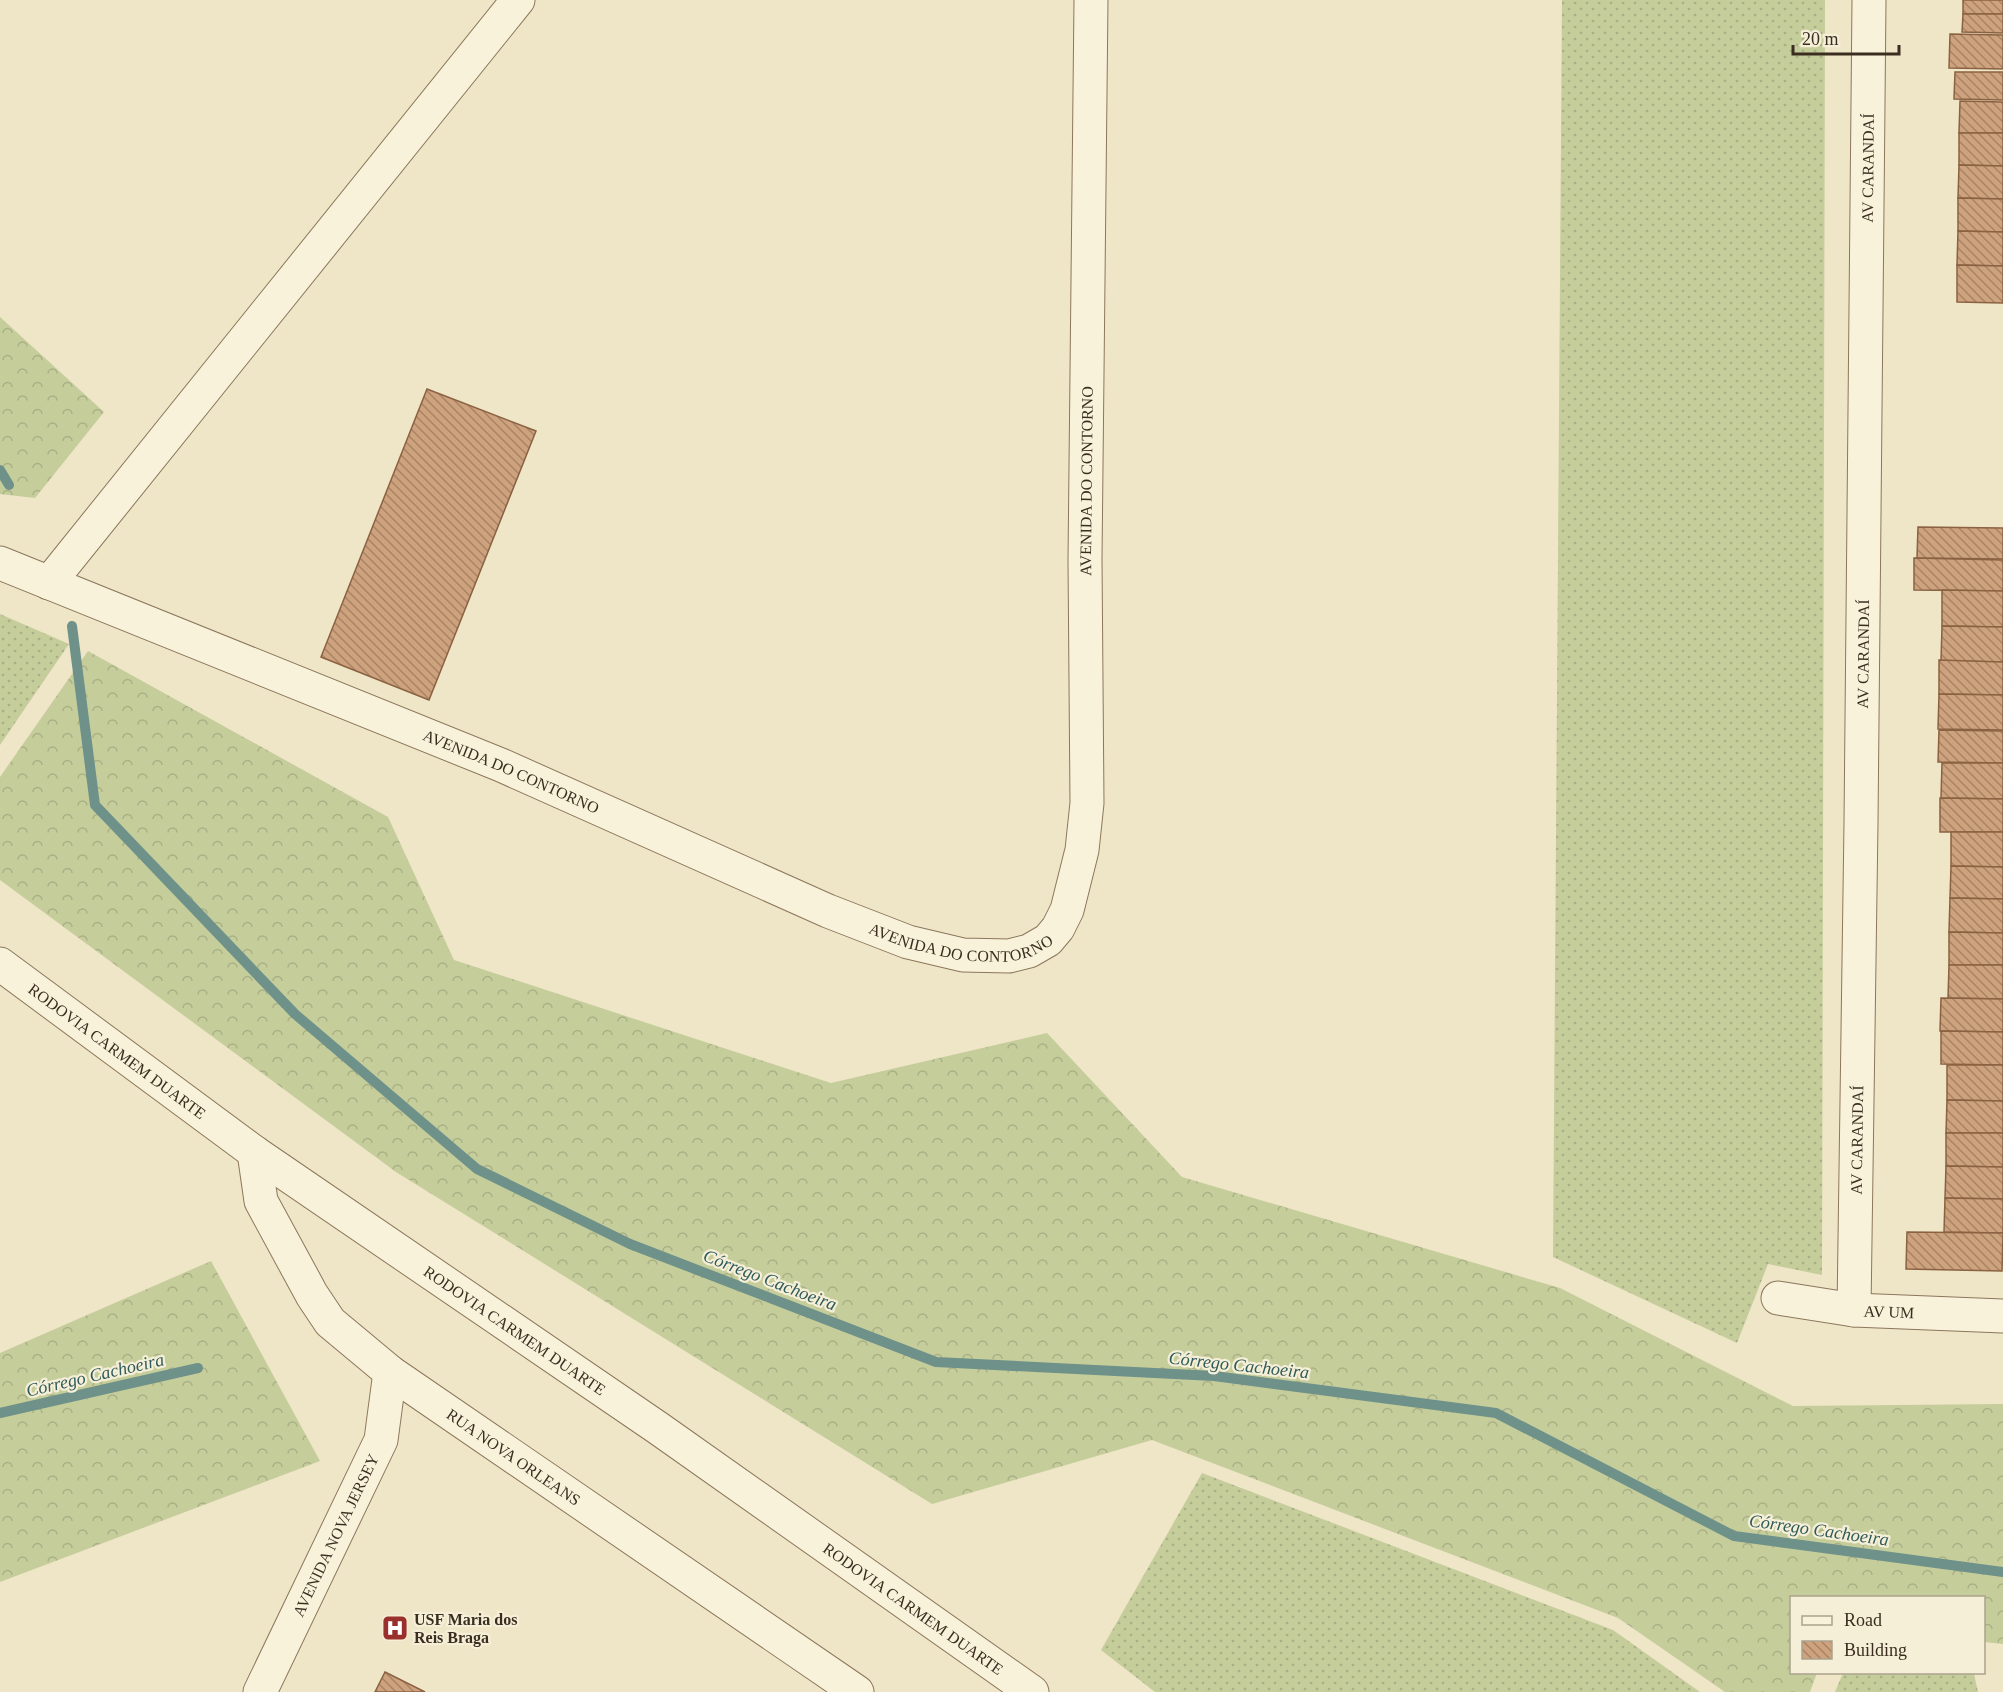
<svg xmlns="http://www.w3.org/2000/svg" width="2003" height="1692" viewBox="0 0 2003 1692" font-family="Georgia,serif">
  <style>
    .grass { fill: url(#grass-dots) }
    .forest { fill: url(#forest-crowns) }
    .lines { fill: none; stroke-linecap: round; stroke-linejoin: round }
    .stream { stroke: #6e918a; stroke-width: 10 }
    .building { fill: url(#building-back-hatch); stroke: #8a6242; stroke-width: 1.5 }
    .minor-casing { stroke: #8b775c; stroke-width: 35 }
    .tertiary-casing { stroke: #8b775c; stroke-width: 35 }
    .minor { stroke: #f9f2db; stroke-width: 33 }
    .tertiary { stroke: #f9f2db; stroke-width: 33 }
    .labels { text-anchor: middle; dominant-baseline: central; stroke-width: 4.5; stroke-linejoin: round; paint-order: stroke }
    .street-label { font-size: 16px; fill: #3b2e20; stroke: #f6efd7 }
    .poi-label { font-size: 16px; font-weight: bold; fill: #3b2e20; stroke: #f6efd7; text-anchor: start }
    .water-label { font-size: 18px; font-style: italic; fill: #2f5b5a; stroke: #f6efd7 }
  </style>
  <defs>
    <pattern id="grass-dots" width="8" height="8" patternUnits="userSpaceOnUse" patternTransform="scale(1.5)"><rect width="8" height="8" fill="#c5cd9b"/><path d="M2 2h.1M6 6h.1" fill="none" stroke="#aab085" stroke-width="1.8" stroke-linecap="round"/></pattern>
    <pattern id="forest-crowns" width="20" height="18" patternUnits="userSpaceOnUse" patternTransform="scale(1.5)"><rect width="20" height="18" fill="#c5cd9b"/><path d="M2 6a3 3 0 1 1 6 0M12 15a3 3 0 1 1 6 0" fill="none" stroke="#aab085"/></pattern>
    <pattern id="building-back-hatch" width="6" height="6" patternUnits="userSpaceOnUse" patternTransform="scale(1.5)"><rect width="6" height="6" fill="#cda27d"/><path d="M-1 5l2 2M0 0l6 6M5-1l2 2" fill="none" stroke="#a88466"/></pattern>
  </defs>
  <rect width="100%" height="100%" fill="#efe5c7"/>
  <!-- grass -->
  <g class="grass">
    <polygon points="1562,0 1825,0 1822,1275 1768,1264 1737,1343 1553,1257"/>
    <polygon points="0,614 69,644 0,745"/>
    <polygon points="1202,1473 1613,1630 1700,1692 1155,1692 1101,1650"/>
    <polygon points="1843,1673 1967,1673 1974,1674 1978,1692 1835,1692"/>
  </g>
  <!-- forest -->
  <g class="forest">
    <polygon points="0,317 104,412 35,498 0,494"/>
    <polygon points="88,651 388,817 454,960 831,1083 1047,1033 1182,1177 1560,1288 1793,1406 2003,1404 2003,1644 1984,1642 1984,1598 1792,1598 1792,1672 1817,1673 1810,1692 1725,1692 1618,1618 1152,1440 932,1504 396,1172 0,880 0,777"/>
    <polygon points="211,1261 320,1461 0,1582 0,1353"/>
  </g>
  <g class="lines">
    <!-- stream -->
    <g class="stream">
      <polyline points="0,470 9,485"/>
      <polyline points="72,626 95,805 295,1014 477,1169 630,1244 936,1362 1214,1376 1496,1413 1734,1536 2003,1572"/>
      <polyline points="0,1413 198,1368"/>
    </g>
  </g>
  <!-- building -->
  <g class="building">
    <rect x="1963" y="0" width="40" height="14"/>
    <polygon points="1963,14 2003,14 2003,33 1962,32"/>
    <polygon points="1950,34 2003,35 2003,69 1949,68"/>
    <polygon points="1955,72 2003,72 2003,100 1954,99"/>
    <polygon points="1960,101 2003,102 2003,133 1959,133"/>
    <polygon points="1959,133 2003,133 2003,166 1959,165"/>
    <polygon points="1959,165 2003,166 2003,199 1958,198"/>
    <polygon points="1958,198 2003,199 2003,232 1958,231"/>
    <polygon points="1958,231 2003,232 2003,266 1957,265"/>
    <polygon points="1957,265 2003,266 2003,303 1957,302"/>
    <polygon points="427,389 536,431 429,700 321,657"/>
    <polygon points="1918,527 2003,528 2003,559 1917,558"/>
    <polygon points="1914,558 2003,560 2003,591 1914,590"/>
    <polygon points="1942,590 2003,591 2003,627 1942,626"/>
    <polygon points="1942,626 2003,627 2003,662 1941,661"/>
    <polygon points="1939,660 2003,662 2003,695 1939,694"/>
    <polygon points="1939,694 2003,695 2003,730 1938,729"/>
    <polygon points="1939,730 2003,731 2003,763 1938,762"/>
    <polygon points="1942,763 2003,763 2003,799 1941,798"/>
    <polygon points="1940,798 2003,799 2003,832 1940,832"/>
    <polygon points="1951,832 2003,832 2003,867 1951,866"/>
    <polygon points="1951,866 2003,867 2003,899 1950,898"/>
    <polygon points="1950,898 2003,899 2003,933 1949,932"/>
    <polygon points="1949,932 2003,933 2003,965 1949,965"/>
    <polygon points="1949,965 2003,965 2003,999 1948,998"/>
    <polygon points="1941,998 2003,999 2003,1032 1940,1031"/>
    <polygon points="1941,1031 2003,1032 2003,1065 1941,1064"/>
    <polygon points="1947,1065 2003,1065 2003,1101 1947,1100"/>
    <polygon points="1947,1100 2003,1101 2003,1133 1946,1133"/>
    <polygon points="1946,1133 2003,1133 2003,1167 1946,1166"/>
    <polygon points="1946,1166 2003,1167 2003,1199 1945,1198"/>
    <polygon points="1945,1198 2003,1199 2003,1233 1944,1232"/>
    <polygon points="1907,1232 2003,1233 2002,1271 1906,1269"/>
    <polygon points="385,1672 425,1692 375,1692"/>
  </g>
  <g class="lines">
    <defs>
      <g id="minor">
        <path id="s1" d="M0 563 501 765 828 911 908 942 963 955 1009 956 1029 951 1048 940 1058 928 1067 910 1082 850 1087 803 1085 560 1091 0"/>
        <polyline points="49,583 518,0"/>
        <path id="s2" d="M254 1152 261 1201 312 1295 330 1322 390 1372 857 1692"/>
        <path id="s3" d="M1778 1298 1854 1310 2003 1316"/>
        <path id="s4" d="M1854 1310 1861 823 1869 0"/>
        <path id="s5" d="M260 1692 381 1440 390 1372"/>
      </g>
      <g id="tertiary">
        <path id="s6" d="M0 964 254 1152 658 1428 1032 1692"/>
      </g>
    </defs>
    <!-- minor casing -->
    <use href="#minor" class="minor-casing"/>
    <!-- tertiary casing -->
    <use href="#tertiary" class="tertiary-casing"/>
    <!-- minor -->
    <use href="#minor" class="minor"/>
    <!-- tertiary -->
    <use href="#tertiary" class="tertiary"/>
  </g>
  <!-- icons -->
  <defs>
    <symbol id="hospital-square" viewBox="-11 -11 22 22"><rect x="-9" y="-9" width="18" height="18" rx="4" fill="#9a302c" stroke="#f6efd7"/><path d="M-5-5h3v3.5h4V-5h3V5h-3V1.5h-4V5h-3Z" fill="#fff"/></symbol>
  </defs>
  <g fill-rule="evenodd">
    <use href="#hospital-square" x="380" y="1613" width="30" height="30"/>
  </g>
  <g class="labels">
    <!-- street labels -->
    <g class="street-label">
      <text stroke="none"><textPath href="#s4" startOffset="1142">AV CARANDAÍ</textPath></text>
      <text stroke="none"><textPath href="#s1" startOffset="1596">AVENIDA DO CONTORNO</textPath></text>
      <text stroke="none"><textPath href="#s4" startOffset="656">AV CARANDAÍ</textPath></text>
      <text stroke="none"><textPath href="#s1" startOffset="552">AVENIDA DO CONTORNO</textPath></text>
      <text stroke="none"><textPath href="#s1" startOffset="1038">AVENIDA DO CONTORNO</textPath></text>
      <text stroke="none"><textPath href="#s6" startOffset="146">RODOVIA CARMEM DUARTE</textPath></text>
      <text stroke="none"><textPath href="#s4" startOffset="170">AV CARANDAÍ</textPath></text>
      <text stroke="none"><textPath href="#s3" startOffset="112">AV UM</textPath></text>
      <text stroke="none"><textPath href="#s6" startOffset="632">RODOVIA CARMEM DUARTE</textPath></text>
      <text stroke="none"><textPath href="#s2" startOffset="417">RUA NOVA ORLEANS</textPath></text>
      <text stroke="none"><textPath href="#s5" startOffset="174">AVENIDA NOVA JERSEY</textPath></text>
      <text stroke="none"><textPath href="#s6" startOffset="1118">RODOVIA CARMEM DUARTE</textPath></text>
    </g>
    <!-- poi labels -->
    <g class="poi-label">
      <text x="414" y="1619">USF Maria dos<tspan x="414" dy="18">Reis Braga</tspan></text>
    </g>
    <!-- water labels -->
    <g class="water-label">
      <text transform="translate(770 1280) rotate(21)">Córrego Cachoeira</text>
      <text transform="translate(1239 1365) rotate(6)">Córrego Cachoeira</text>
      <text transform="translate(95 1375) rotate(-13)">Córrego Cachoeira</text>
      <text transform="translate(1819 1530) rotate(8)">Córrego Cachoeira</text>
    </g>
  </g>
  <!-- legend -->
  <rect x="1790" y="1596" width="195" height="78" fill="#f6efd7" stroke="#aba28e" stroke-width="1.5"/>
  <rect x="1802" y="1616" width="30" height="9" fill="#f9f2db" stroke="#aba28e" stroke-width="1.5"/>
  <text x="1844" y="1626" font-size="18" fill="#3b2e20">Road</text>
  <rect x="1802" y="1641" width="30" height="18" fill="url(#building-back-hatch)" stroke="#aba28e" stroke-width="1.5"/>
  <text x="1844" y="1656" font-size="18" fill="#3b2e20">Building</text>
  <!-- scale -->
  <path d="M1793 45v9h106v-9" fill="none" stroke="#3b2e20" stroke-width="3"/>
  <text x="1802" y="45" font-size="18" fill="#3b2e20" stroke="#f6efd7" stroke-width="4.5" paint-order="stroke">20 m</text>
</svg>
